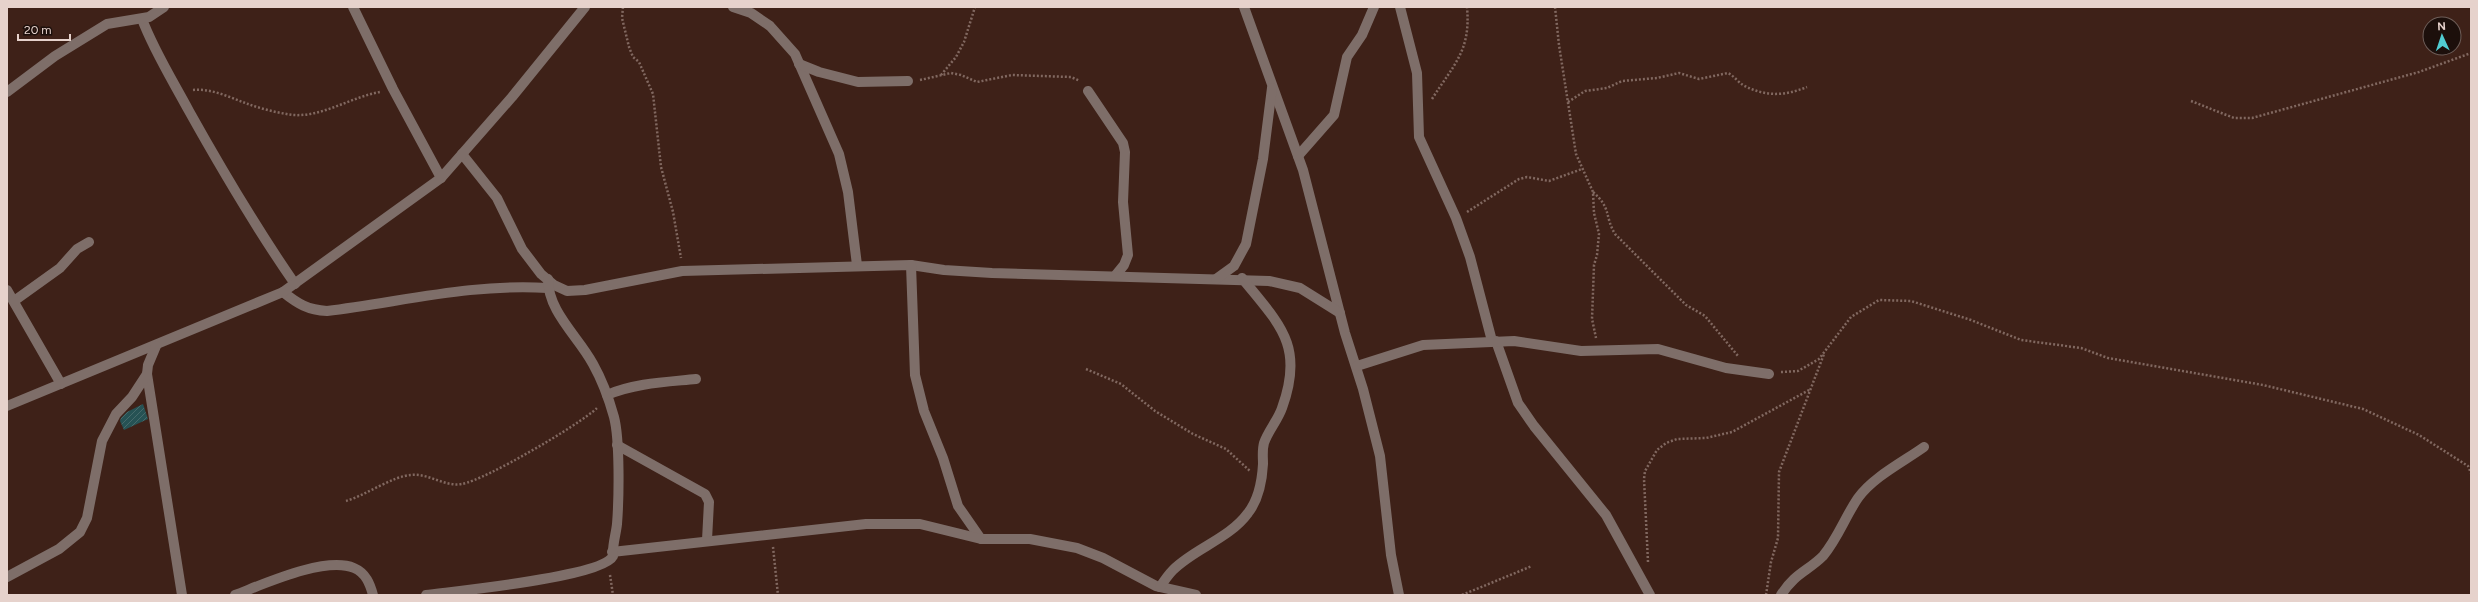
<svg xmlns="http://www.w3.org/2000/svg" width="2478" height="602" viewBox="0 0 2478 602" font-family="Figtree,sans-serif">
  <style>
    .building { fill: url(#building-hatch) }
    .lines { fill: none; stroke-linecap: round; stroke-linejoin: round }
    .path { stroke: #816860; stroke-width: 2.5; stroke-dasharray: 2 2; stroke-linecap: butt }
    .minor { stroke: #7e6e69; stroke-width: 10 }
  </style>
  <defs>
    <pattern id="building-hatch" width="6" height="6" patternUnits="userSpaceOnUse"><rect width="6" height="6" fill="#265254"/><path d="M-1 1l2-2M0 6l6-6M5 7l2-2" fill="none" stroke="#466a6b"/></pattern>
  </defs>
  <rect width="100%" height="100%" fill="#3e2118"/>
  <!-- building -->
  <polygon class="building" points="143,404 148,419 124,430 120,421 121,418 127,412"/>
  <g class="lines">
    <!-- path -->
    <g class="path">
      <polyline points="623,7 622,18 629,47 633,57 639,62 653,94 661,167 673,212 681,258"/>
      <polyline points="1555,7 1559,45 1576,154 1593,192 1594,213 1599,234 1597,255 1594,265 1592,319 1596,338"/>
      <polyline points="941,75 956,57 964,42 975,7"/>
      <polyline points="920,80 951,73 961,75 977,82 1012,75 1071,77 1080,81"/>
      <path d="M193 90C212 88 231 98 248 104 262 109 278 113 293 115 323 117 351 97 380 92"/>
      <path d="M1432 99C1454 64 1471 51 1467 7"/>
      <polyline points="2191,101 2234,118 2252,118 2419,72 2471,53"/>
      <path d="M1568 102 1585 91 1607 88 1622 81 1657 78 1679 73 1699 79 1728 73C1734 76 1738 82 1743 85 1765 97 1785 96 1807 87"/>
      <path d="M1593 192C1612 209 1604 215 1615 234L1686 305 1705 316 1738 356"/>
      <polyline points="1467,212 1519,179 1527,177 1549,181 1582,169"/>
      <polyline points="1086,369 1121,384 1155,411 1193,434 1226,449 1250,471"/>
      <polyline points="1781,372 1798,371 1819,359 1851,317 1879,300 1911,301 1971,320 2021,340 2081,348 2108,358 2263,385 2363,409 2419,435 2468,466 2471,473"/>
      <path d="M346 501C366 495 393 476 411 475 429 473 444 487 462 484 485 480 579 425 597 408"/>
      <polyline points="773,547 778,595"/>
      <polyline points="1648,562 1644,479 1645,471 1657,450 1666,443 1677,439 1706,438 1732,432 1811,389"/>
      <polyline points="610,575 613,595"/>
      <polyline points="1462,595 1532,566"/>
      <polyline points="1766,595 1771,562 1778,538 1779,472 1824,354"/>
    </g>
    <!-- minor -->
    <g class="minor">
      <polyline points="353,7 393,89 441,178"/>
      <polyline points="733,7 751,13 770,26 795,54 839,154 848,192 857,265"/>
      <polyline points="1244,7 1303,170 1345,333 1363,389 1380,456 1391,555 1399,595"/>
      <polyline points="1400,7 1417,73 1419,137 1456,218 1470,257 1492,341"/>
      <path d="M142 19C154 51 173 81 189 111 222 170 256 228 295 284"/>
      <polyline points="799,64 819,72 858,82 908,81"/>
      <polyline points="1088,91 1123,143 1125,152 1123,202 1128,255 1124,265 1115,276"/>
      <polyline points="7,92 55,56 107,24 149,17 164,7"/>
      <polyline points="462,154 497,198 522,249 541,274 554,285 567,291 585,290 682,271 911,265 944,270 992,273 1269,281 1300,288 1340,313"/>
      <polyline points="1298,156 1334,115 1347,57 1362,35 1374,7"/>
      <polyline points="911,265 915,375 924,411 943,458 958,506 981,539"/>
      <polyline points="1216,279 1234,266 1246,244 1263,159 1272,88"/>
      <polyline points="7,290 61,384"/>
      <path d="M283 292C298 304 308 310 327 311 401 302 473 283 548 288"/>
      <polyline points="14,301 60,268 77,249 89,242"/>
      <polyline points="1496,341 1518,403 1534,426 1606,515 1650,595"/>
      <polyline points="1357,366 1423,345 1514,341 1581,351 1658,349 1726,368 1769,374"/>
      <polyline points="147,374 182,595"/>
      <path d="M607 395C635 383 667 382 696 379"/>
      <polyline points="7,406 283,292 441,178 512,97 585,7"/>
      <polyline points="617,445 705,494 709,502 707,540"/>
      <polyline points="612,552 866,524 920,524 981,539 1030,539 1077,548 1103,558 1156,586 1196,595"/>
      <polyline points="7,577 59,549 80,532 87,518 102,441 116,414 132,397 147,374 148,365 156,346"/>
      <path d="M1160 587C1164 581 1168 575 1173 570 1195 548 1229 539 1248 513 1259 499 1262 482 1263 464 1263 457 1262 450 1264 443 1268 431 1278 420 1282 408 1305 345 1279 324 1242 278"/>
      <path d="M235 595C264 584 325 556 354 568 366 573 370 584 373 595"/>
      <path d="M426 595C455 591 603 577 613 556 612 546 616 534 617 524 619 499 620 440 614 417 609 399 602 380 593 364 578 336 548 312 548 279"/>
      <path d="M1781 595C1795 573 1808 571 1823 556 1838 538 1845 517 1858 498 1873 477 1903 462 1924 447"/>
    </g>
  </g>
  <!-- border -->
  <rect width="2478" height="602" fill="none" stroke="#e6d2cc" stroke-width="16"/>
  <!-- north arrow -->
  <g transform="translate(2442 36) rotate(357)"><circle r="19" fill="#1c0f0b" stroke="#6d5d58"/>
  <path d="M0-3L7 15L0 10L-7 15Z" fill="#51ccd2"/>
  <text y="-6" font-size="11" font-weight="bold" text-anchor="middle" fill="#e6d2cc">N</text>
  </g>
  <!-- scale -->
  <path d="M18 34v6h52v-6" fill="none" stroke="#e6d2cc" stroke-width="2"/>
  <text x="24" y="34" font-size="12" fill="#e6d2cc" stroke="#1c0f0b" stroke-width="3" paint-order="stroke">20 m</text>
</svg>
